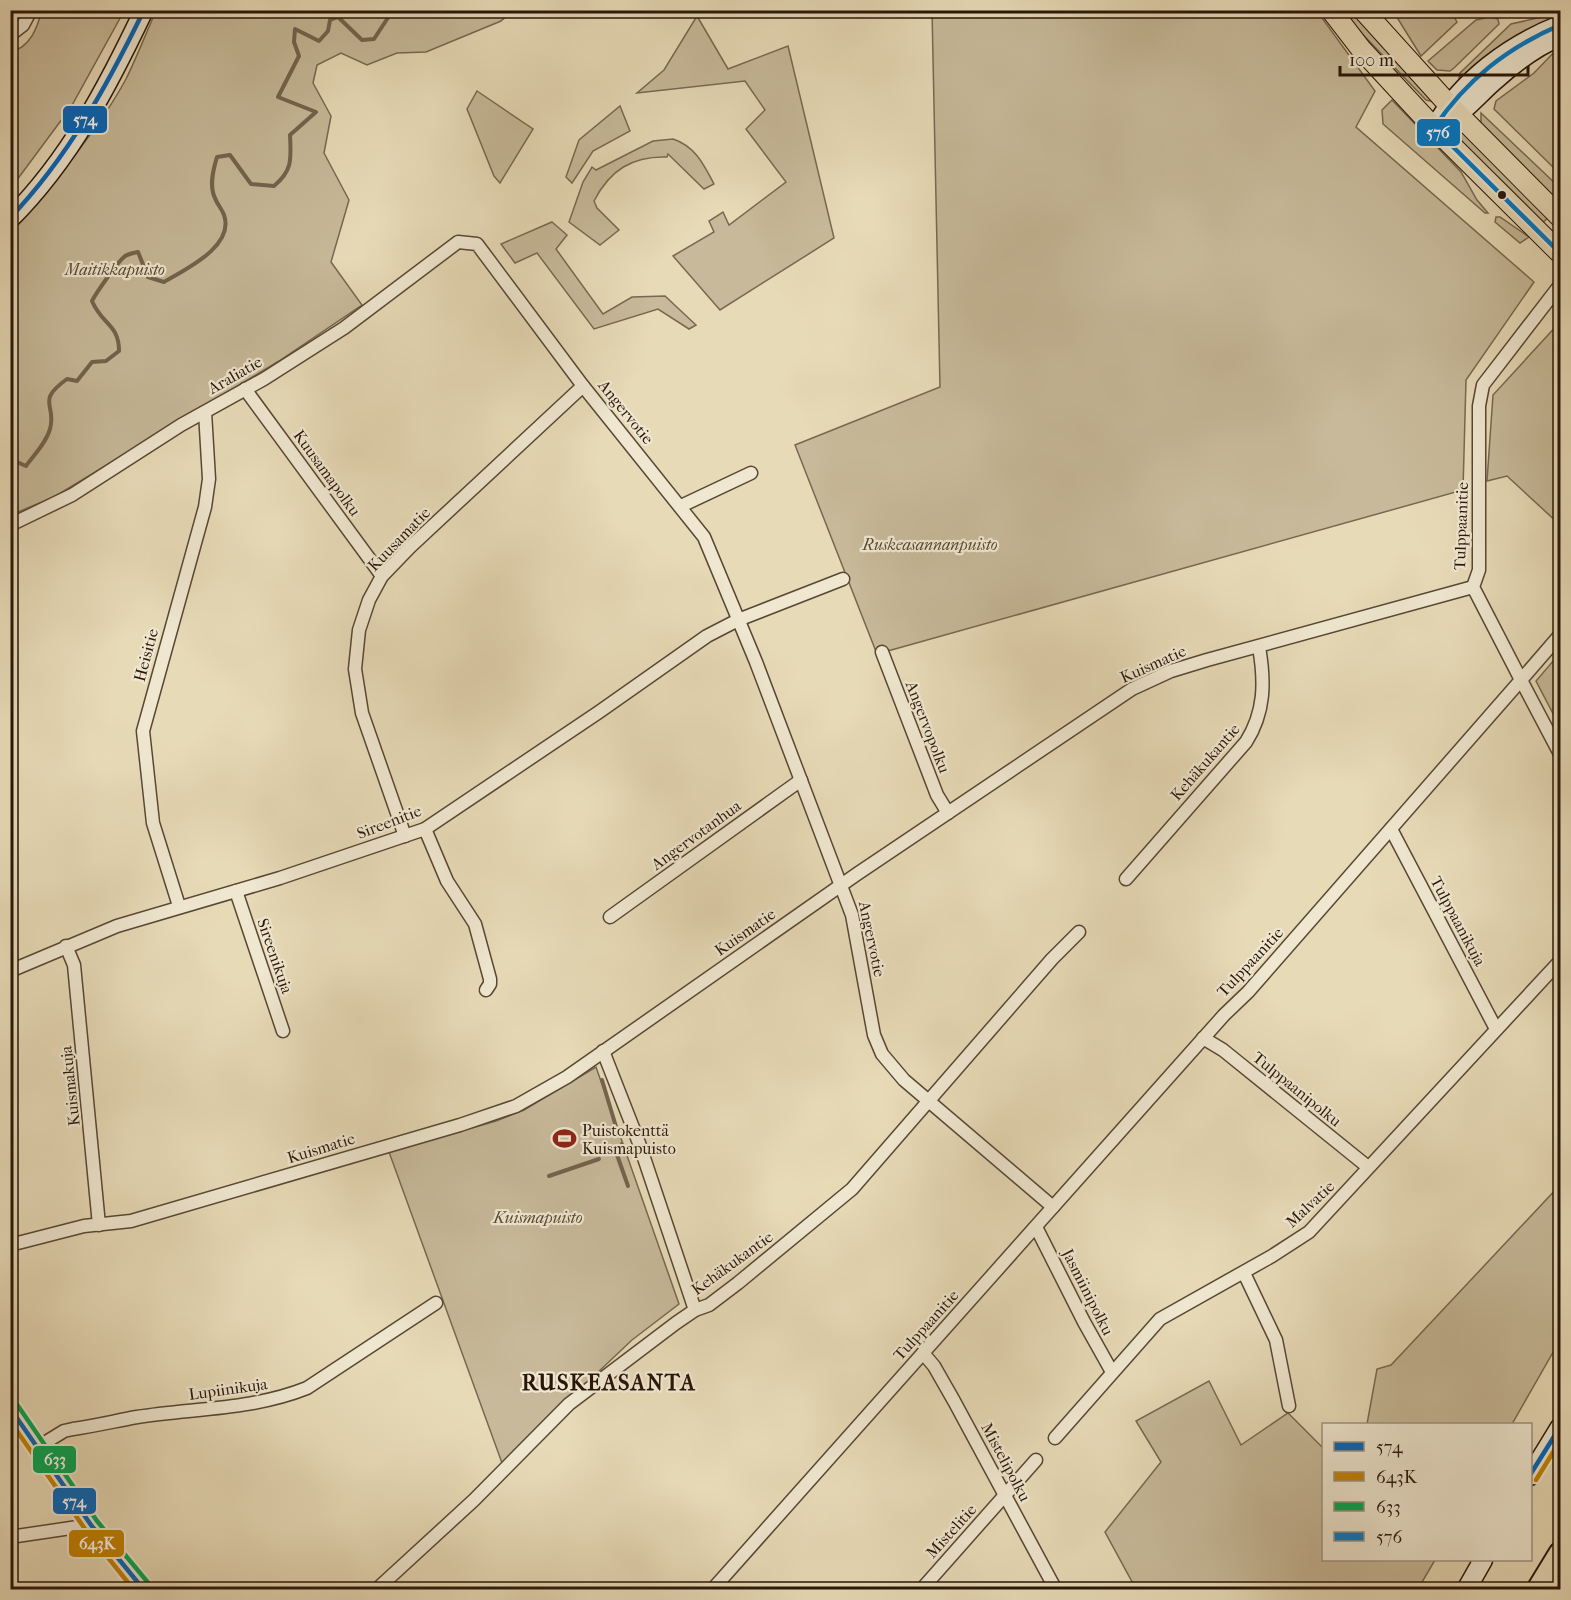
<svg xmlns="http://www.w3.org/2000/svg" width="1571" height="1600" viewBox="0 0 1571 1600" font-family="'IM FELL French Canon',serif">
  <style>
    .green { fill: #c7b999; stroke: #786851; stroke-width: 1.5 }
    .lines { fill: none; stroke-linecap: round; stroke-linejoin: round }
    .stream { stroke: #74634e; stroke-width: 4 }
    .minor-casing { stroke: #584734; stroke-width: 15 }
    .secondary-casing { stroke: #291609; stroke-width: 21 }
    .primary-casing { stroke: #291609; stroke-width: 22 }
    .motorway-casing { stroke: #291609; stroke-width: 26 }
    .minor { stroke: #efe7d0; stroke-width: 12 }
    .secondary { stroke: #efe7d0; stroke-width: 18 }
    .primary { stroke: #e7dab7; stroke-width: 20 }
    .motorway { stroke: #e7dab7; stroke-width: 22 }
    .bus-1-casing { stroke: #efe7d0; stroke-width: 9 }
    .bus-2-casing { stroke: #efe7d0; stroke-width: 9 }
    .bus-3-casing { stroke: #efe7d0; stroke-width: 9 }
    .bus-4-casing { stroke: #efe7d0; stroke-width: 9 }
    .bus-1 { stroke: #0065bd; stroke-width: 4.5 }
    .bus-2 { stroke: #c48202; stroke-width: 4.5 }
    .bus-3 { stroke: #00a651; stroke-width: 4.5 }
    .bus-4 { stroke: #007ac9; stroke-width: 4.5 }
    .bus-dot { fill: #291609; stroke: #efe7d0; stroke-width: 2 }
    .labels { text-anchor: middle; dominant-baseline: central; stroke-width: 4.5; stroke-linejoin: round; paint-order: stroke }
    .park-label { font-size: 16px; font-style: italic; fill: #584734; stroke: #efe7d0 }
    .street-label { font-size: 16px; fill: #291609; stroke: #efe7d0 }
    .poi-label { font-size: 16px; fill: #291609; stroke: #efe7d0; text-anchor: start }
    .district-label { font-size: 22px; font-weight: bold; letter-spacing: 1.5px; fill: #291609; stroke: #efe7d0 }
    .line-badge { stroke: #efe7d0; stroke-width: 2 }
    .badge-label { font-size: 16px; text-anchor: middle; font-weight: bold; fill: #fff }
  </style>
  <rect width="100%" height="100%" fill="#e7dab7"/>
  <filter id="stains"><feTurbulence type="fractalNoise" baseFrequency=".00333" numOctaves="4"/><feColorMatrix values="0 0 0 0 .2 0 0 0 0 .09 0 0 0 0 .02 0 0 0 .5 -.17"/></filter>
  <radialGradient id="worn" r=".72"><stop offset=".6" stop-color="#630" stop-opacity="0"/><stop offset="1" stop-color="#630" stop-opacity=".3"/></radialGradient>
  <!-- green -->
  <g class="green">
    <path d="M42 10 124 11 71 107 11 188V52C30 47 37 29 42 10Z"/>
    <path d="M156 11H512L501 21 426 52 397 53 367 65 341 53 317 65 313 83 331 116 324 153 349 200 331 262 362 305 279 361 54 497 11 515V230C50 188 99 129 126 79 137 57 146 33 156 11Z"/>
    <polygon points="932,11 1317,11 1375,91 1356,127 1534,282 1466,380 1463,490 877,654 795,445 940,387"/>
    <polygon points="1340,11 1356,11 1439,103 1426,100"/>
    <polygon points="1393,11 1435,11 1453,15 1457,22 1421,56"/>
    <polygon points="1560,13 1560,18 1460,80 1459,78 1460,73 1511,24"/>
    <polygon points="697,16 728,69 788,46 834,238 720,310 673,256 714,232 709,221 723,212 729,225 786,182 746,129 765,110 745,81 637,93 664,70"/>
    <polygon points="1490,17 1498,19 1499,24 1454,68 1450,71 1437,70 1428,61 1476,20"/>
    <polygon points="1560,46 1560,174 1494,109 1496,101 1534,73"/>
    <polygon points="477,91 533,129 500,183 494,176 467,109"/>
    <polygon points="1392,100 1461,172 1477,200 1488,213 1485,213 1383,124 1382,110"/>
    <polygon points="620,106 630,131 593,151 572,183 566,177 579,140"/>
    <polygon points="1481,113 1560,188 1560,204 1481,126"/>
    <path d="M1457 124 1550 216 1540 225C1520 205 1456 153 1457 124Z"/>
    <path d="M673 139C695 146 704 165 714 184L704 189 668 154 667 157C632 156 610 170 594 201L597 208 619 230 600 245 569 222 583 182 592 167 596 170 653 141Z"/>
    <polygon points="1496,217 1500,217 1529,237 1520,243 1495,222"/>
    <polygon points="552,222 567,235 556,249 603,314 632,297 665,296 696,325 689,329 658,309 594,329 537,253 515,263 501,244"/>
    <polygon points="1560,322 1560,525 1507,476 1487,481 1493,395"/>
    <polygon points="1560,653 1560,727 1536,681"/>
    <polygon points="596,1067 679,1304 632,1340 502,1463 389,1152 496,1121 524,1110"/>
    <polygon points="1560,1185 1560,1340 1512,1424 1367,1424 1377,1369 1391,1365"/>
    <polygon points="1209,1381 1241,1445 1288,1413 1323,1448 1324,1560 1435,1560 1418,1589 1136,1589 1105,1532 1161,1462 1136,1421"/>
  </g>
  <g class="lines">
    <!-- stream -->
    <g class="stream">
      <path d="M10 459 26 466C34 455 46 443 50 429 57 404 35 402 67 379L77 381 92 362 106 361 119 351C119 324 102 325 92 301 96 293 117 263 124 257 127 254 134 253 138 252L148 277 164 282C186 269 235 246 224 215 222 209 217 204 215 198 209 186 213 170 217 157L230 155 251 184 274 186C293 170 291 159 290 135L316 112 278 97 299 56 294 42 295 29 319 41 328 31 330 20 338 17 362 40 374 39 393 10"/>
      <polyline points="602,1080 617,1130"/>
      <polyline points="622,1144 616,1152 628,1186"/>
      <polyline points="549,1176 599,1159"/>
    </g>
    <defs>
      <g id="minor">
        <polyline points="10,35 23,25 31,10"/>
        <polyline points="245,389 382,576"/>
        <polyline points="681,506 751,473"/>
        <polyline points="10,525 72,495 181,425 264,379 344,328 458,242 477,244 583,386 704,537 756,662 852,915 874,1035 882,1054 904,1080 1053,1207"/>
        <polyline points="1560,635 1521,680 1560,754"/>
        <polyline points="882,652 937,795 948,813"/>
        <polyline points="425,829 447,881 475,924 490,979 490,984 486,990"/>
        <polyline points="1391,829 1496,1029"/>
        <polyline points="405,836 362,713 355,669 359,630 369,600 382,576 410,547 583,386"/>
        <path d="M1126 879 1246 742C1265 712 1265 682 1259 647"/>
        <polyline points="236,891 283,1031"/>
        <polyline points="179,906 153,823 143,731 205,507 209,479 205,412"/>
        <polyline points="610,917 801,780"/>
        <polyline points="66,946 74,965 99,1225"/>
        <polyline points="10,971 117,926 280,878 425,829 599,712 707,636 738,620 843,579"/>
        <polyline points="1203,1038 1223,1050 1368,1167"/>
        <polyline points="603,1051 639,1143 695,1310"/>
        <polyline points="1036,1227 1084,1322 1112,1372"/>
        <polyline points="10,1245 84,1226 131,1221 460,1125 516,1106 567,1077 857,874 1132,689 1171,671 1207,660 1473,587"/>
        <polyline points="1244,1273 1276,1340 1289,1406"/>
        <polyline points="923,1353 934,1366 954,1401 1056,1590"/>
        <polyline points="1055,1438 1160,1319 1272,1256 1309,1232 1560,961"/>
        <path d="M38 1447 64 1431 73 1429C94 1426 115 1421 137 1417 194 1408 252 1410 307 1388L436 1303"/>
        <polyline points="10,1537 91,1525"/>
        <polyline points="376,1590 474,1500 569,1404 676,1323 695,1310 709,1305 738,1283 852,1189 1052,959 1079,932"/>
        <polyline points="712,1590 1224,1015 1248,992 1521,680 1473,587 1479,570 1479,406 1483,385 1560,285"/>
        <polyline points="921,1590 1036,1460"/>
      </g>
      <g id="secondary">
        <path d="M1448 121C1466 111 1478 95 1493 82 1513 64 1535 47 1559 37"/>
        <path d="M1434 128C1462 80 1509 45 1560 25"/>
        <path d="M10 219C70 159 108 86 144 10"/>
        <polyline points="10,1407 91,1525 144,1590"/>
        <polyline points="1530,1476 1560,1427"/>
        <polyline points="1466,1590 1483,1560"/>
      </g>
      <g id="primary">
        <polyline points="1331,10 1361,49 1434,128 1560,253"/>
        <polyline points="1363,10 1448,104 1560,217"/>
      </g>
      <polyline id="motorway" points="1538,1590 1560,1554"/>
    </defs>
    <!-- minor casing -->
    <use href="#minor" class="minor-casing"/>
    <!-- secondary casing -->
    <use href="#secondary" class="secondary-casing"/>
    <!-- primary casing -->
    <use href="#primary" class="primary-casing"/>
    <!-- motorway casing -->
    <use href="#motorway" class="motorway-casing"/>
    <!-- minor -->
    <use href="#minor" class="minor"/>
    <!-- secondary -->
    <use href="#secondary" class="secondary"/>
    <!-- primary -->
    <use href="#primary" class="primary"/>
    <!-- motorway -->
    <use href="#motorway" class="motorway"/>
    <defs>
      <g id="bus-1">
        <path d="M10 218C68 157 107 86 144 10"/>
        <polyline points="10,1408 91,1525 144,1590"/>
        <polyline points="1530,1475 1560,1427"/>
      </g>
      <g id="bus-2">
        <polyline points="10,1421 85,1529 134,1590"/>
        <polyline points="1536,1480 1560,1441"/>
      </g>
      <polyline id="bus-3" points="16,1403 97,1521 150,1585"/>
      <path id="bus-4" d="M1560 25C1507 48 1466 80 1434 128L1560 253"/>
    </defs>
    <!-- bus-1 casing -->
    <use href="#bus-1" class="bus-1-casing"/>
    <!-- bus-2 casing -->
    <use href="#bus-2" class="bus-2-casing"/>
    <!-- bus-3 casing -->
    <use href="#bus-3" class="bus-3-casing"/>
    <!-- bus-4 casing -->
    <use href="#bus-4" class="bus-4-casing"/>
    <!-- bus-1 -->
    <use href="#bus-1" class="bus-1"/>
    <!-- bus-2 -->
    <use href="#bus-2" class="bus-2"/>
    <!-- bus-3 -->
    <use href="#bus-3" class="bus-3"/>
    <!-- bus-4 -->
    <use href="#bus-4" class="bus-4"/>
  </g>
  <!-- icons -->
  <defs>
    <symbol id="stadium-bare" viewBox="-9 -9 18 18"><path d="M0-5a6.5 5 0 1 0 0 10a6.5 5 0 1 0 0-10ZM-3.5-1.8h7v3.6h-7Z" fill="#8f2418" stroke="#efe7d0" stroke-width="2.5" paint-order="stroke"/></symbol>
  </defs>
  <g fill-rule="evenodd">
    <use href="#stadium-bare" x="548" y="1122" width="33" height="33"/>
  </g>
  <!-- markers -->
  <circle class="bus-dot" cx="1502" cy="195" r="5"/>
  <g class="labels">
    <!-- park labels -->
    <g class="park-label">
      <text x="115" y="269">Maitikkapuisto</text>
      <text x="930" y="544">Ruskeasannanpuisto</text>
      <text x="538" y="1217">Kuismapuisto</text>
    </g>
    <!-- street labels -->
    <g class="street-label">
      <text transform="translate(235 375) rotate(-30)">Araliatie</text>
      <text transform="translate(626 412) rotate(51)">Angervotie</text>
      <text transform="translate(327 473) rotate(54)">Kuusamapolku</text>
      <text transform="translate(1461 526) rotate(-88)">Tulppaanitie</text>
      <text transform="translate(399 539) rotate(-46)">Kuusamatie</text>
      <text transform="translate(146 655) rotate(-75)">Heisitie</text>
      <text transform="translate(1153 664) rotate(-24)">Kuismatie</text>
      <text transform="translate(928 727) rotate(69)">Angervopolku</text>
      <text transform="translate(1205 762) rotate(-49)">Kehäkukantie</text>
      <text transform="translate(389 822) rotate(-21)">Sireenitie</text>
      <text transform="translate(696 835) rotate(-36)">Angervotanhua</text>
      <text transform="translate(1458 921) rotate(62)">Tulppaanikuja</text>
      <text transform="translate(745 932) rotate(-35)">Kuismatie</text>
      <text transform="translate(872 939) rotate(78)">Angervotie</text>
      <text transform="translate(275 956) rotate(71)">Sireenikuja</text>
      <text transform="translate(1250 962) rotate(-47)">Tulppaanitie</text>
      <text transform="translate(70 1086) rotate(-96)">Kuismakuja</text>
      <text transform="translate(1297 1089) rotate(39)">Tulppaanipolku</text>
      <text transform="translate(321 1148) rotate(-17)">Kuismatie</text>
      <text transform="translate(1310 1204) rotate(-43)">Malvatie</text>
      <text transform="translate(732 1263) rotate(-36)">Kehäkukantie</text>
      <text transform="translate(1088 1292) rotate(63)">Jasmiinipolku</text>
      <text transform="translate(926 1325) rotate(-48)">Tulppaanitie</text>
      <text transform="translate(228 1389) rotate(-8)">Lupiinikuja</text>
      <text transform="translate(1006 1462) rotate(62)">Mistelipolku</text>
      <text transform="translate(951 1531) rotate(-48)">Mistelitie</text>
    </g>
    <!-- poi labels -->
    <g class="poi-label">
      <text x="582" y="1130">Puistokenttä<tspan x="582" dy="18">Kuismapuisto</tspan></text>
    </g>
    <!-- district labels -->
    <g class="district-label">
      <text x="609" y="1383">RUSKEASANTA</text>
    </g>
  </g>
  <g class="line-badge">
    <rect x="62" y="105" width="46" height="29" rx="6" fill="#0065bd"/>
    <rect x="1416" y="118" width="45" height="29" rx="6" fill="#007ac9"/>
    <rect x="32" y="1445" width="45" height="29" rx="6" fill="#00a651"/>
    <rect x="52" y="1487" width="45" height="28" rx="6" fill="#0065bd"/>
    <rect x="68" y="1529" width="57" height="29" rx="6" fill="#c48202"/>
  </g>
  <g class="badge-label">
    <text x="85" y="125">574</text>
    <text x="1438" y="138">576</text>
    <text x="55" y="1465">633</text>
    <text x="74" y="1507">574</text>
    <text x="97" y="1549">643K</text>
  </g>
  <!-- margin -->
  <rect width="1571" height="1600" fill="none" stroke="#e7dab7" stroke-width="36"/>
  <rect x="12" y="12" width="1547" height="1576" fill="none" stroke="#291609" stroke-width="3"/>
  <rect x="18" y="18" width="1535" height="1564" fill="none" stroke="#291609" stroke-width="1.5"/>
  <!-- legend -->
  <rect x="1322" y="1423" width="210" height="138" fill="#efe7d0" stroke="#a09380" stroke-width="1.5"/>
  <rect x="1334" y="1442" width="30" height="9" fill="#0065bd" stroke="#a09380" stroke-width="1.5"/>
  <text x="1376" y="1453" font-size="18" fill="#291609">574</text>
  <rect x="1334" y="1472" width="30" height="9" fill="#c48202" stroke="#a09380" stroke-width="1.5"/>
  <text x="1376" y="1483" font-size="18" fill="#291609">643K</text>
  <rect x="1334" y="1502" width="30" height="9" fill="#00a651" stroke="#a09380" stroke-width="1.5"/>
  <text x="1376" y="1513" font-size="18" fill="#291609">633</text>
  <rect x="1334" y="1532" width="30" height="9" fill="#007ac9" stroke="#a09380" stroke-width="1.5"/>
  <text x="1376" y="1543" font-size="18" fill="#291609">576</text>
  <!-- scale -->
  <path d="M1340 66v9h188v-9" fill="none" stroke="#291609" stroke-width="3"/>
  <text x="1349" y="66" font-size="18" fill="#291609" stroke="#efe7d0" stroke-width="4.5" paint-order="stroke">100 m</text>
  <rect width="100%" height="100%" filter="url(#stains)"/>
  <rect width="100%" height="100%" fill="url(#worn)"/>
</svg>
